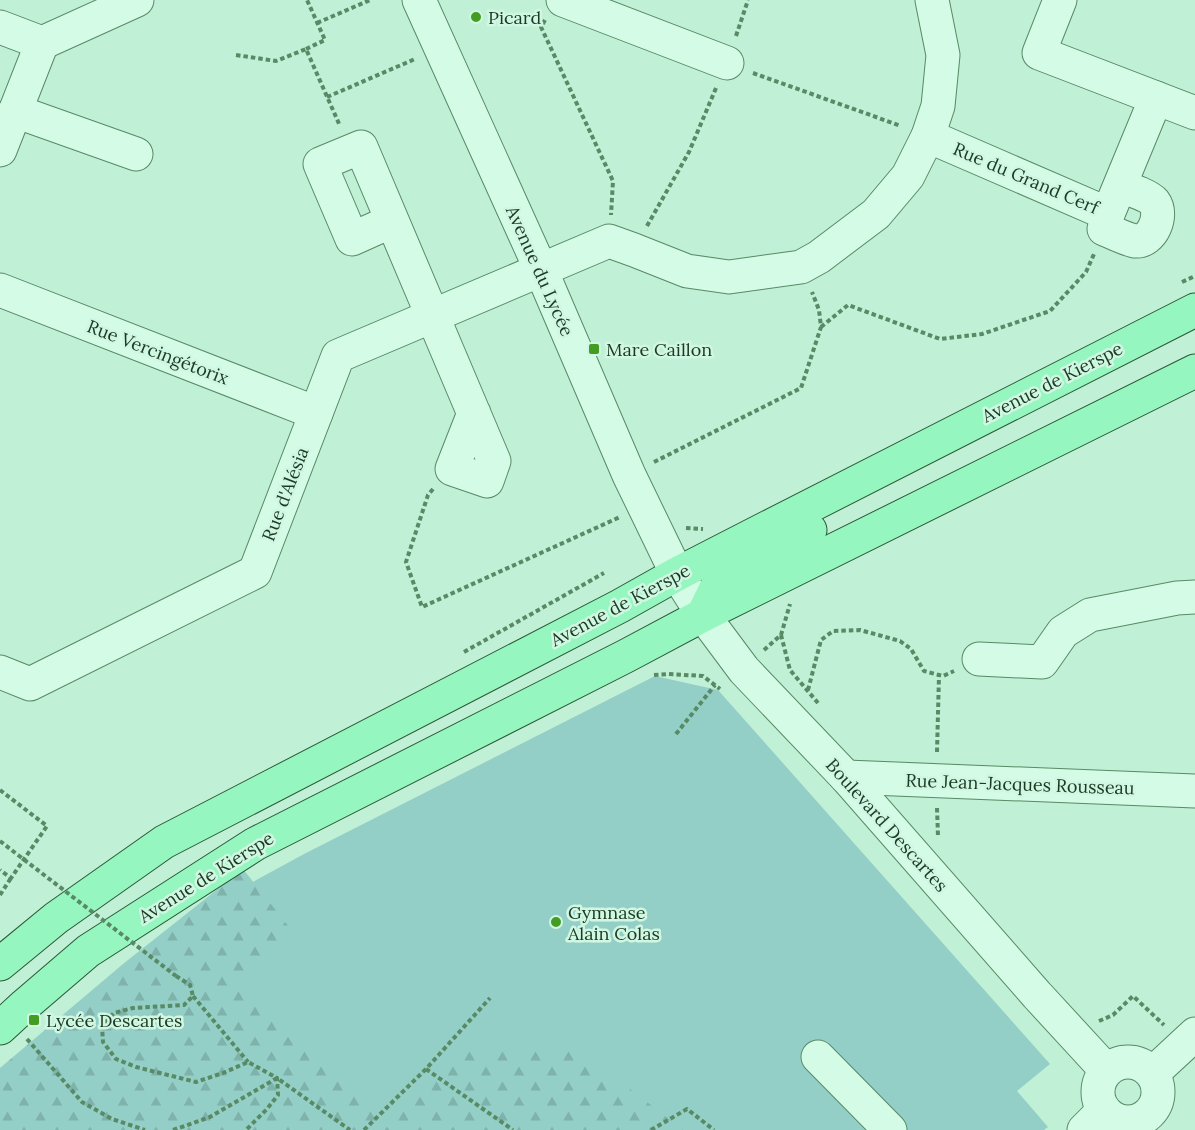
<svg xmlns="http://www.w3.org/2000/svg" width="1195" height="1130" viewBox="0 0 1195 1130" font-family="Lora,serif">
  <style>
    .grass { fill: #93cfc7 }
    .forest { fill: url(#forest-firs) }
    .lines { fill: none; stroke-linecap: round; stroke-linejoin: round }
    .minor-casing { stroke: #578a65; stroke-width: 35 }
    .major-casing { stroke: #2b5835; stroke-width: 35 }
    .path { stroke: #578a65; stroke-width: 4; stroke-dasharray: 4.5 3; stroke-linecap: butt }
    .minor { stroke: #d4fbe5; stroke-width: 33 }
    .major { stroke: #95f6bf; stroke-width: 33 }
    .path-bridge { stroke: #578a65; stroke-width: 4; stroke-dasharray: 4.5 3; stroke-linecap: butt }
    .poi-dot { fill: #439d23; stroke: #d0f7e2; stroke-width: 2 }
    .labels { text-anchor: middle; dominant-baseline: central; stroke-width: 5; stroke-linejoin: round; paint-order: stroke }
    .poi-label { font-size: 18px; fill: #1c3923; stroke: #d0f7e2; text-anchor: start }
    .street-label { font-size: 18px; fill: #1c3923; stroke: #d0f7e2 }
  </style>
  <defs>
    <pattern id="forest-firs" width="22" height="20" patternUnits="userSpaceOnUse" patternTransform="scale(1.5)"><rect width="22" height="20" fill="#93cfc7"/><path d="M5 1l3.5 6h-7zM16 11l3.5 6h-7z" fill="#7eb2ab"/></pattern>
  </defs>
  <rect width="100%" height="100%" fill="#c0f0d6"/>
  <!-- grass -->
  <polygon class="grass" points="655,676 718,690 1050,1064 1017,1091 1048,1127 1044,1130 313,1130 150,947 225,897 304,854"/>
  <!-- forest -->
  <polygon class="forest" points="243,869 293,932 246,983 366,1107 386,1118 418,1099 471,1047 576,1047 683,1130 0,1130 0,1068 123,964"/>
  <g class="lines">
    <defs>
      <g id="minor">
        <polyline points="419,0 541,270 629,475 677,574 703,615 744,670 846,777 1037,995 1106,1070"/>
        <polyline points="563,0 727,63"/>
        <polyline points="1060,0 1039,53 1195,113"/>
        <polyline points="0,27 42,43 137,0"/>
        <polyline points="15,111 136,154"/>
        <polyline points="928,136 1108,214 1156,98"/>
        <polyline points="0,150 42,43"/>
        <path d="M1108 214 1104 229C1114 233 1125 239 1135 241 1152 243 1164 215 1154 202 1149 196 1129 189 1121 186"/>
        <path d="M392 221 352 239 320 164 361 147C405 252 450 356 494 461L487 481 452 469 474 413"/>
        <polyline points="0,290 316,413"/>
        <polyline points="979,659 1042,662 1063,632 1090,615 1177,598 1195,597"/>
        <polyline points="0,672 30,684 255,572 338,356 609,241 634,250 687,271 729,277 801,267 819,257 876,214 908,176 928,136 938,106 943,55 932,0"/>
        <polyline points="846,777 1195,791"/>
        <polyline points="818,1057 890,1130"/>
        <circle cx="1128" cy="1092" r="30"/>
        <polyline points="1153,1073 1195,1034"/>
        <polyline points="1084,1130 1104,1110"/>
      </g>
      <g id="major">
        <polyline points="703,615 721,578 810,530"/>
        <polyline points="0,964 56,918 164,842 620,606 677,574 751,536 1195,310"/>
        <polyline points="0,1028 25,1005 88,951 255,844 626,656 703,615 1195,371"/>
      </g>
    </defs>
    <!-- minor casing -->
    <use href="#minor" class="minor-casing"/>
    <!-- major casing -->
    <use href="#major" class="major-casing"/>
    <!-- path -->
    <g class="path">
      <polyline points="545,20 541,27 613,181 611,215"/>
      <polyline points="317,23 370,0"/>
      <polyline points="736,36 748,0"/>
      <polyline points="306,49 325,40 307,0"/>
      <polyline points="236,55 276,61 306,49 340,126"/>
      <polyline points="753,73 901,126"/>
      <polyline points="327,97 415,59"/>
      <polyline points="647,226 689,152 716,88"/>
      <polyline points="1182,282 1195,276"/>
      <polyline points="821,327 848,305 940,339 982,334 1050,311 1086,272 1094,254"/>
      <polyline points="654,462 801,388 821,327 819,310 812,292"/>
      <polyline points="433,489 428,495 406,562 422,607 620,517"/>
      <polyline points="686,528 703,529"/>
      <polyline points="781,635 790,670 818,703"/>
      <polyline points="764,650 781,635 790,604"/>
      <polyline points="464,652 604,573"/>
      <polyline points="654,675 668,674 703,676 720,689"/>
      <polyline points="808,690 821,640 833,631 860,630 900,641 911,649 924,671 943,676 954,671"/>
      <polyline points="676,734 715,685"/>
      <polyline points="937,752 939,675"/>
      <polyline points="0,790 47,826 11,878 0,870"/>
      <polyline points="937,808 938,836"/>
      <polyline points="0,841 18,855"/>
      <polyline points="0,895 11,878"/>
      <polyline points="176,976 190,985 193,996 184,1005 133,1008 114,1013 102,1026 103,1042 116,1059 136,1067 196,1082 223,1073 248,1062 277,1078 278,1095 267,1109 246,1130"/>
      <polyline points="193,996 248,1062"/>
      <polyline points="1099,1021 1113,1015 1133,996 1164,1025"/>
      <polyline points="27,1039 82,1102 112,1119 145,1130"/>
      <polyline points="426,1069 513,1130"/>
      <polyline points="173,1130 210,1117 277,1078 350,1130"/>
      <polyline points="364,1130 426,1069 490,998"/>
      <polyline points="651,1130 687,1109 714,1130"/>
    </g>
    <!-- minor -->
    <use href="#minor" class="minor"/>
    <!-- major -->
    <use href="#major" class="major"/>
    <!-- path-bridge -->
    <polyline class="path-bridge" points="18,855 176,976"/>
  </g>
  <!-- markers -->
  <g class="poi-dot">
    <circle cx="476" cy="17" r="6"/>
    <rect x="588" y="343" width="12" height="12" rx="3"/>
    <circle cx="556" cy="922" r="6"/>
    <rect x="28" y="1014" width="12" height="12" rx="3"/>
  </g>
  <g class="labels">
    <!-- poi labels -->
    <g class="poi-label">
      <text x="488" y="17">Picard</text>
      <text x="606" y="349">Mare Caillon</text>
      <text x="568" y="912">Gymnase<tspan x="568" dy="21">Alain Colas</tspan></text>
      <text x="46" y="1020">Lycée Descartes</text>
    </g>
    <!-- street labels -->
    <g class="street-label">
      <text transform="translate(1026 178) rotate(23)">Rue du Grand Cerf</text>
      <text transform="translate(540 271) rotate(66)">Avenue du Lycée</text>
      <text transform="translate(158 352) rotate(21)">Rue Vercingétorix</text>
      <text transform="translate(1052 382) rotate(-27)">Avenue de Kierspe</text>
      <text transform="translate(285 494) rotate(-69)">Rue d'Alésia</text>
      <text transform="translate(620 605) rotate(-28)">Avenue de Kierspe</text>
      <text transform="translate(1020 784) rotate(2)">Rue Jean-Jacques Rousseau</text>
      <text transform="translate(887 825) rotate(48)">Boulevard Descartes</text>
      <text transform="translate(206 877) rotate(-32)">Avenue de Kierspe</text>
    </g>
  </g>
</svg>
